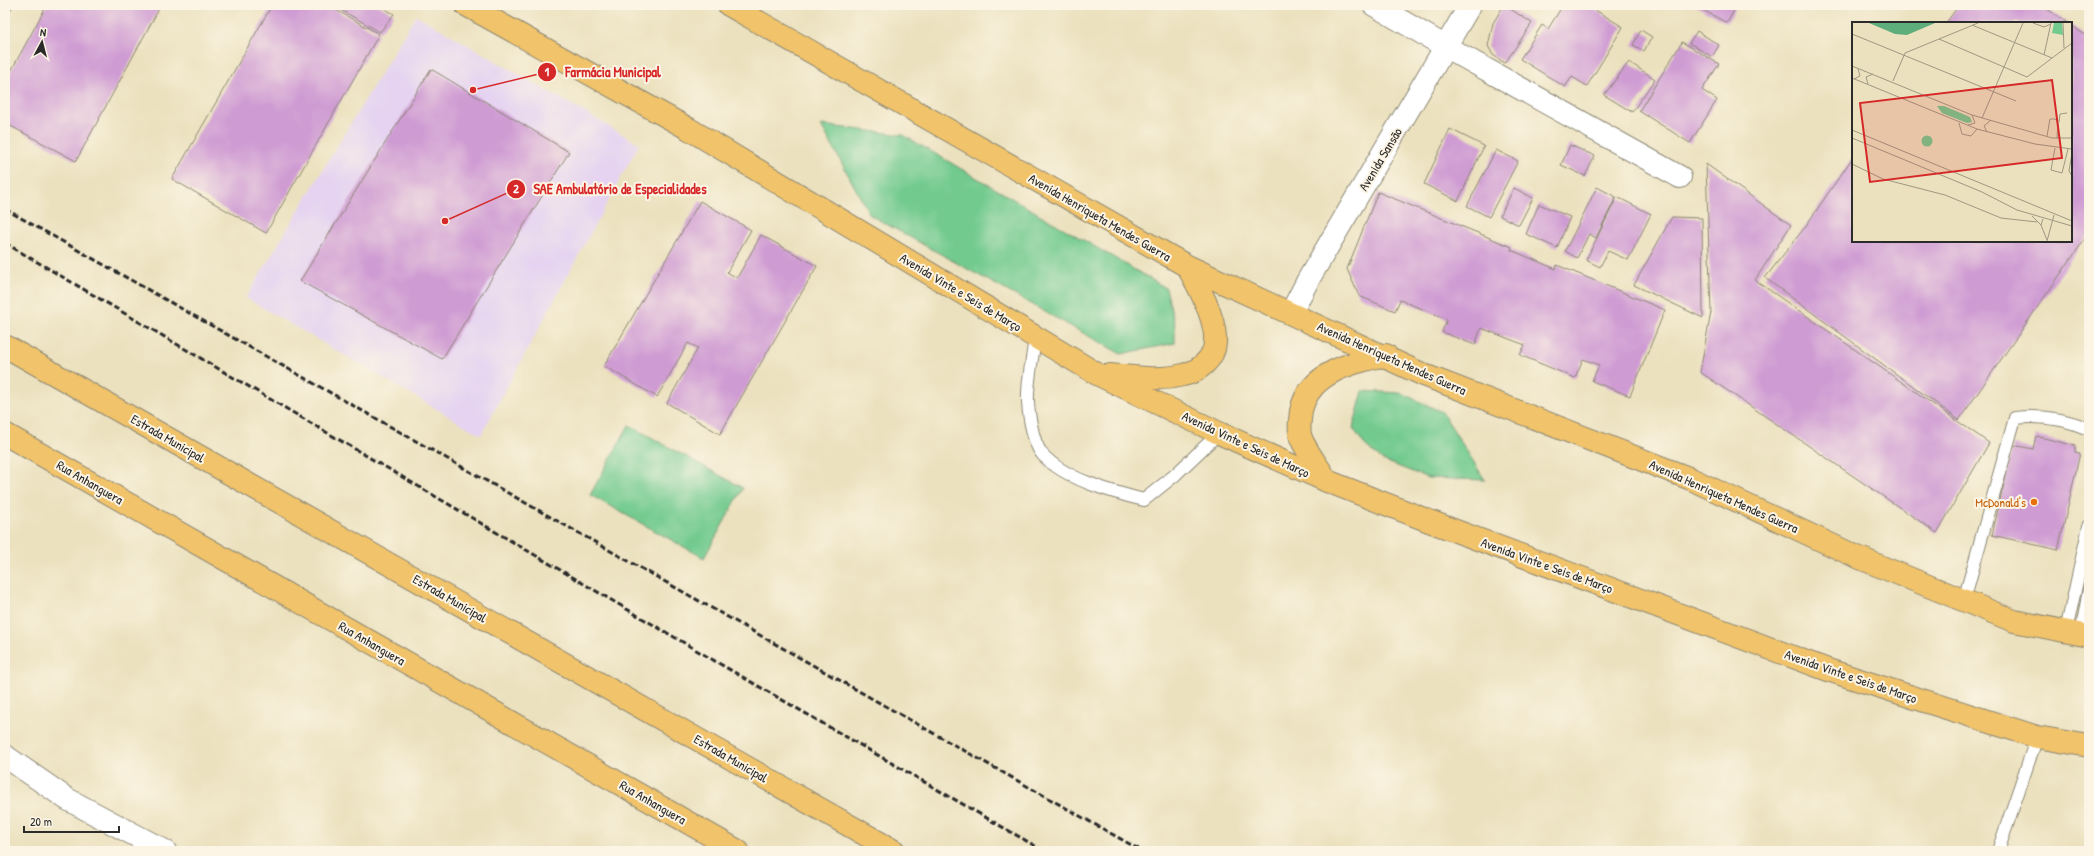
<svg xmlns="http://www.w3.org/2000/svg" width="2094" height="856" viewBox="0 0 2094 856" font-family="'Patrick Hand',sans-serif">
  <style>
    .built { fill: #e5d3f1 }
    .green { fill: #72ca8f; stroke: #4e7a5d }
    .building { fill: #cf9bd3 }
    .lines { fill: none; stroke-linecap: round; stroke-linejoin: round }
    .service-casing { stroke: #8b8674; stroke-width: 14 }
    .minor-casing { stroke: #8b8674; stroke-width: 24 }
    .primary-casing { stroke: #8b8674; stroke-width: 24 }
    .service { stroke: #fff; stroke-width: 12 }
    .minor { stroke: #fff; stroke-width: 22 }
    .primary { stroke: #f1c36a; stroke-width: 22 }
    .rail { stroke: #2b2b2b; stroke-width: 3; stroke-dasharray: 6 3; stroke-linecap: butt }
    .food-dot { fill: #e8710a; stroke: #fcf5e5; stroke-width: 1.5 }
    .labels { text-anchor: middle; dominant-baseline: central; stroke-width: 4; stroke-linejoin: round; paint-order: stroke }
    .street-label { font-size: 13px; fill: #2b2b2b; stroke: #fcf5e5 }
    .food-label { font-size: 13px; fill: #c56008; stroke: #fcf5e5; text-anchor: end }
    .inset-road { fill: none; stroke: #9e9883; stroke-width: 1 }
    .view { fill: #d62828; fill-opacity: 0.15; stroke: #d62828; stroke-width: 2 }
    .inset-edge { fill: none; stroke: #2b2b2b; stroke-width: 2 }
    .leader { fill: none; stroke: #d62828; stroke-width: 1.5 }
    .callout-dot { fill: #d62828; stroke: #fcf5e5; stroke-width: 1.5 }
    .mark-label { font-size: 12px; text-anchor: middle; font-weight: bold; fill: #fff }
    .callout-label { font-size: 14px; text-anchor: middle; font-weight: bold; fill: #d62828; stroke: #fcf5e5; stroke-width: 4; stroke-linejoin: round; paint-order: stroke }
  </style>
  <rect width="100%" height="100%" fill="#fcf5e5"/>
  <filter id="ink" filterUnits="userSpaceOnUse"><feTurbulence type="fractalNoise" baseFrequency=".025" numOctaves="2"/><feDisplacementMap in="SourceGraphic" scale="8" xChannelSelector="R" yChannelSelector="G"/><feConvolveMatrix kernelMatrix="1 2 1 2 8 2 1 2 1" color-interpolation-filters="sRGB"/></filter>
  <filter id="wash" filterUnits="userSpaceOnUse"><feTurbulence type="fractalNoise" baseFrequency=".012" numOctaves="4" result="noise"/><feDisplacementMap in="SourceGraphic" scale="16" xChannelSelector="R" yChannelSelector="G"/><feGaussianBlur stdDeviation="0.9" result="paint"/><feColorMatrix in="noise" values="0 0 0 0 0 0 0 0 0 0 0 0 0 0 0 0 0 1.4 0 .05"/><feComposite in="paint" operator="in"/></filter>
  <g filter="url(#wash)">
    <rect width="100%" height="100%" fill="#ebe1be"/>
    <!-- built -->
    <polygon class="built" points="416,15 639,144 481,435 246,298"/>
    <!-- green -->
    <g class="green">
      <polygon points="821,125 903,135 1166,288 1175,325 1175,343 1121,354 870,215"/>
      <polygon points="1363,391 1401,393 1442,412 1485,480 1428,478 1382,460 1364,444 1353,428"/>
      <polygon points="629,425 743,488 704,558 590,495"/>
    </g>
    <g id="blocks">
      <!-- building -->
      <g class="building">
        <polygon points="5,5 13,5 5,20"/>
        <polygon points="47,5 161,5 76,161 5,123 5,82"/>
        <polygon points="272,5 327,5 379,34 266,233 172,179"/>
        <polygon points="332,5 378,5 394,14 380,32"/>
        <polygon points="1504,5 1532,23 1505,63 1493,55 1488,46 1493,23"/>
        <polygon points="1563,5 1587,5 1623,27 1587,86 1572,77 1565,87 1520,59 1542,25 1548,29"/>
        <polygon points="1694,5 1737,5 1727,23"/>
        <polygon points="1959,5 2041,5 2068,23 1946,23"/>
        <polygon points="2071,25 2089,38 2089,233 1959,420 1765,278 1805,227 1853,157 1853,241 2071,241"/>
        <polygon points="1641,30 1652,37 1644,51 1633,45"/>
        <polygon points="1697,31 1719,45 1712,57 1689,43"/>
        <polygon points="1682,42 1719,64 1702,90 1717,100 1690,143 1639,111"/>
        <polygon points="1629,62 1655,79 1632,112 1604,95"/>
        <polygon points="431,69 569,152 442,359 300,281"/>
        <polygon points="1450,129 1484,146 1458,201 1424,184"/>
        <polygon points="1570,145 1595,156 1585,176 1561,165"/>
        <polygon points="1496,150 1518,161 1489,217 1467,206"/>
        <polygon points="1706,164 1791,225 1755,280 1989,443 1937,533 1700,372 1711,312"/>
        <polygon points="1597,187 1616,197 1596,238 1589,234 1577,258 1565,251"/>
        <polygon points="1514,188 1533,198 1519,225 1500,216"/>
        <polygon points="1378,192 1512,247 1511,250 1556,269 1557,265 1665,310 1630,396 1592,381 1599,365 1583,359 1575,378 1520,355 1525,345 1481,328 1475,345 1442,332 1447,319 1400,300 1395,311 1359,296 1347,269"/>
        <polygon points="1617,197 1651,214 1628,260 1608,251 1600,267 1586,260"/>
        <polygon points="700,201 751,230 727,272 737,278 761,235 817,266 720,434 667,403 698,348 688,343 657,397 604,366"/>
        <polygon points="1539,204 1570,217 1557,248 1526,234"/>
        <polygon points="1672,217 1702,218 1703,318 1634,285"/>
        <polygon points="2036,436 2076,446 2075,452 2080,453 2058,550 1992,535 2013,445 2033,449"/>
      </g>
    </g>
  </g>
  <g filter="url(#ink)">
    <use href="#blocks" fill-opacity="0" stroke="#8b8674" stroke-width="1"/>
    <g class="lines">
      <defs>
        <g id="service">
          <path d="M1035 337C1033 355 1029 373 1028 392 1027 407 1032 442 1042 454 1064 479 1112 492 1144 500L1175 475 1219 433"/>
          <path d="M1964 600 2015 418C2041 415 2066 419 2089 429"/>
          <polyline points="2066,631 2089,526"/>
          <polyline points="2081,634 2089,590"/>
          <polyline points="1998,851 2037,737"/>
        </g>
        <g id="minor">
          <polyline points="1374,5 1446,47 1680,177"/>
          <polyline points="1291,313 1308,280 1470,5"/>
          <polyline points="5,756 67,799 165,851"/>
        </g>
        <g id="primary">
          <polyline points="466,5 689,129 1097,374 1219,433 1327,481 1429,521 1828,670 2037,737 2089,746"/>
          <polyline points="729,5 1187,266 1424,375 1691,479 1855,556 2014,621 2089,636"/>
          <polyline points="5,346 894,851"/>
          <path d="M1110 375C1134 377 1160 381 1183 375 1198 372 1214 359 1215 343 1217 321 1198 285 1187 266"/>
          <polyline points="5,434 738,851"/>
          <path d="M1327 481C1319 467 1307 453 1301 438 1298 430 1300 419 1301 411 1309 372 1353 362 1386 355"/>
        </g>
      </defs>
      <!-- service casing -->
      <use href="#service" class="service-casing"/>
      <!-- minor casing -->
      <use href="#minor" class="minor-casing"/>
      <!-- primary casing -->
      <use href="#primary" class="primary-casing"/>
      <!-- service -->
      <use href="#service" class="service"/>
      <!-- minor -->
      <use href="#minor" class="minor"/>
      <!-- primary -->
      <use href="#primary" class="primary"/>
      <!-- rail -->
      <g class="rail">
        <polyline points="5,209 1142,851"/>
        <polyline points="5,243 720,664 1044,851"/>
      </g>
    </g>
  </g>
  <!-- markers -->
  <circle class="food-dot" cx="2034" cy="502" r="4"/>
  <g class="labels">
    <!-- street labels -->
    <g class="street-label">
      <text transform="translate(1380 159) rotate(-59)">Avenida Sansão</text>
      <text transform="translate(1100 217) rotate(30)">Avenida Henriqueta Mendes Guerra</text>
      <text transform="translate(961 292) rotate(31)">Avenida Vinte e Seis de Março</text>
      <text transform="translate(1392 358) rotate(24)">Avenida Henriqueta Mendes Guerra</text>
      <text transform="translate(168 438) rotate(30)">Estrada Municipal</text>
      <text transform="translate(1246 444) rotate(25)">Avenida Vinte e Seis de Março</text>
      <text transform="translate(90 482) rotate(30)">Rua Anhanguera</text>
      <text transform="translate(1724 496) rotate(24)">Avenida Henriqueta Mendes Guerra</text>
      <text transform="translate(1547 565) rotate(20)">Avenida Vinte e Seis de Março</text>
      <text transform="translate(450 598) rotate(30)">Estrada Municipal</text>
      <text transform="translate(372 643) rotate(30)">Rua Anhanguera</text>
      <text transform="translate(1851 676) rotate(19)">Avenida Vinte e Seis de Março</text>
      <text transform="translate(731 758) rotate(30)">Estrada Municipal</text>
      <text transform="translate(653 802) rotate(30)">Rua Anhanguera</text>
    </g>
    <!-- food labels -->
    <g class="food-label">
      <text x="2026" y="502">McDonald's</text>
    </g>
  </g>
  <!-- overview -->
  <g transform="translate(1852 22)">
    <rect width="220" height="220" fill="#ebe1be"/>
    <path d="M202 1H210L211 13 200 11ZM85 84H92L118 95 120 100 115 101 90 91ZM69.5 119a5.5 5.5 0 1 1 11 0a5.5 5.5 0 1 1-11 0Z" fill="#72ca8f"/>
    <path d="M17 1H83L55 13 43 12Z" fill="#5dae7a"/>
    <path class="inset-road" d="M181 1 192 5 199 2M211 1 212 26M120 3 200 36M0 12 164 79M87 17 175 55 220 21M53 31 126 1M192 33 199 1M0 44 120 93 200 116H220M0 56 125 107 183 122 220 127M2 57 8 54 6 47M41 59 53 31M16 62 14 55 21 52M130 96 171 1M207 100 208 92 215 91M107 101 110 112 119 114 125 107M116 103 123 101 120 93M0 108 220 199M135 110 132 104 139 98M195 114 198 97H203L206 100 205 116M0 116 130 170 165 188 220 204M203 126 199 148 210 151 216 127M220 131 217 149 220 154M0 142 31 157 93 173 149 196 185 200M180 194 189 203M191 197 189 203 195 218M195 219 202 193"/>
    <path class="view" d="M200 58 210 136 18 160 8 81Z"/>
    <rect width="220" height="220" class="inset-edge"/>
  </g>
  <!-- callouts -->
  <path class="leader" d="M473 90L547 72M445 221L516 189"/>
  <g class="callout-dot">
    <circle cx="473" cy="90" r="4"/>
    <circle cx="445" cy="221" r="4"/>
    <circle cx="547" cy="72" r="10"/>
    <circle cx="516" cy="189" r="10"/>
  </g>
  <g class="mark-label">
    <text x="547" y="76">1</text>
    <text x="516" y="193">2</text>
  </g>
  <g class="callout-label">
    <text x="613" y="77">Farmácia Municipal</text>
    <text x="620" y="194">SAE Ambulatório de Especialidades</text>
  </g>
  <!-- margin -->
  <rect width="2094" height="856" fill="none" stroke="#fcf5e5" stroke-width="20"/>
  <!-- north arrow -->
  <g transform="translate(42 42) rotate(7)" stroke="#fcf5e5" stroke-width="3" paint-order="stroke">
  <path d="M0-3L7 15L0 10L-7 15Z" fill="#2b2b2b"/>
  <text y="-6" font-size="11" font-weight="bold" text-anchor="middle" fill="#2b2b2b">N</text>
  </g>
  <!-- scale -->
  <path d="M24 826v6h95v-6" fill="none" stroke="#2b2b2b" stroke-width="2"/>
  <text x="30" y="826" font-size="12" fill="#2b2b2b" stroke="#fcf5e5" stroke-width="3" paint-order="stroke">20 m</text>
</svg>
